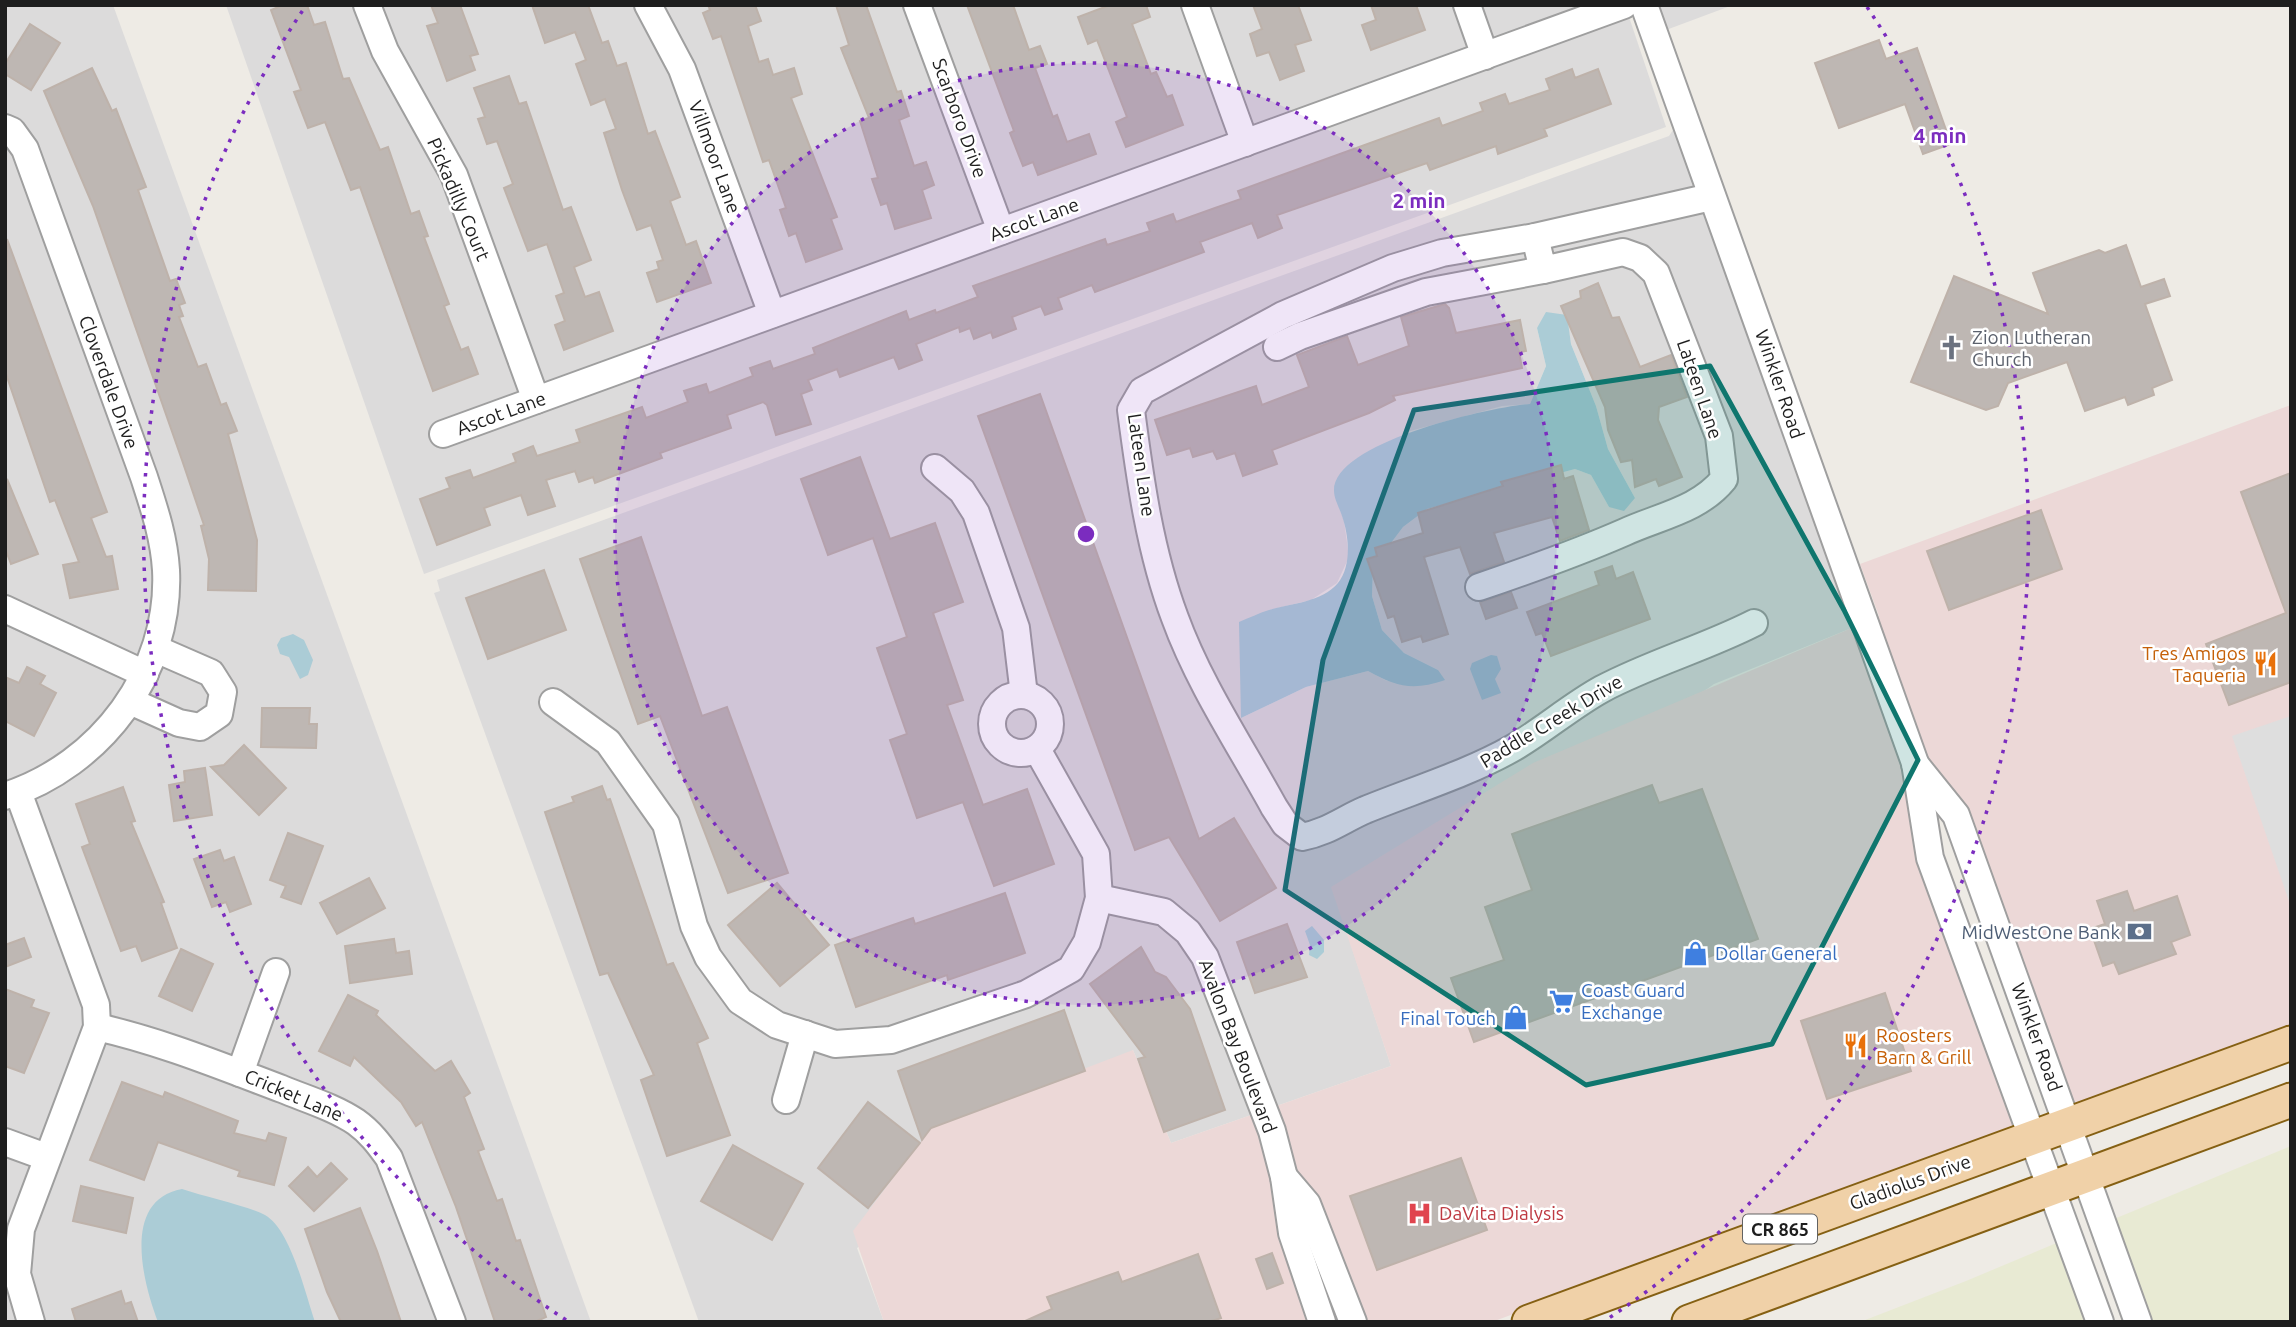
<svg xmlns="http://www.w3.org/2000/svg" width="2296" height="1327" viewBox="0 0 2296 1327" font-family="Ubuntu,sans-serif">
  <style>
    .residential { fill: #dcdbdb; fill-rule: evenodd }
    .commercial { fill: #ecd8d7 }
    .farmland { fill: #e8ead3 }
    .parking { fill: #dedede }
    .water { fill: #abccd6 }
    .building { fill: #beb7b3; stroke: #beb2aa; stroke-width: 2 }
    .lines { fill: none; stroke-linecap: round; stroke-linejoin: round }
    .minor-casing { stroke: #9f9f9f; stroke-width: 30 }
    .major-casing { stroke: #856013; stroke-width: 37 }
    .minor { stroke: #fff; stroke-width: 26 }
    .major { stroke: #f0d1a8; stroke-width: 33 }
    .marked { fill: #0f766e; fill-opacity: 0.2; stroke: #0f766e; stroke-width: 5; stroke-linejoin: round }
    .ring { fill: none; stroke: #7b2cbf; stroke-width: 3.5; stroke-dasharray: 3.5 7 }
    .labels { text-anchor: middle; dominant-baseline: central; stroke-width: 5; stroke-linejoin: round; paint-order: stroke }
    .shield { fill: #fff; stroke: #626262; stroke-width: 2 }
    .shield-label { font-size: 18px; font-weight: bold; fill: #1e1e1e }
    .street-label { font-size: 19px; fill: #1e1e1e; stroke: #fff }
    .worship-label { font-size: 19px; fill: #5b616d; stroke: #fff; text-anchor: start }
    .food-label { font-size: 19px; fill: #c56008; stroke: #fff; text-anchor: end }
    .service-label { font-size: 19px; fill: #4e5e75; stroke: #fff; text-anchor: end }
    .shop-label { font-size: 19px; fill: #366cbe; stroke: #fff; text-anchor: start }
    .health-label { font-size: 19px; fill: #be3a42; stroke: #fff; text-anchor: start }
    .centre { fill: #7b2cbf; stroke: #fff; stroke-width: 3.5 }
    .ring-label { font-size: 21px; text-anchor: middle; font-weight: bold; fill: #7b2cbf; stroke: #fff; stroke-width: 5; stroke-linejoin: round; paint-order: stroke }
  </style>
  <rect width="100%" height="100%" fill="#eeebe5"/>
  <!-- residential -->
  <g class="residential">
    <polygon points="5,5 113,5 591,1322 5,1322"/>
    <polygon points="226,5 1625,5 1666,127 424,574"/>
    <polygon points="1655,5 1733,5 1666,30"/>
    <path d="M1675 127 1854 627 1714 684 1350 942 1391 1066 1171 1143 1133 1050 857 1248 884 1322H699L434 593 440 591 437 580 1669 136ZM1566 315 1571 344 1596 406 1608 449 1635 498 1609 507 1591 475 1575 469 1427 509 1403 527 1373 567 1372 596 1382 630 1404 653 1438 670 1387 681 1368 671 1306 687 1241 718 1269 610 1311 600 1337 583 1349 557 1344 521 1334 492 1410 431 1502 406 1530 404 1546 366 1537 328Z"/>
  </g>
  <!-- commercial -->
  <g class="commercial">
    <polygon points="2291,405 2291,1025 2072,1106 1925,759 1873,619 1879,616 1860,564"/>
    <polygon points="1854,627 1903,759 1900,762 1905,768 2016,1125 1492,1322 884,1322 853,1231 932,1127 1133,1050 1171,1143 1391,1066 1331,887 1533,763"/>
  </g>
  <!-- farmland -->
  <g class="farmland">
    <polygon points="2291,1146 2291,1322 2149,1322 2114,1219"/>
    <polygon points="2059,1242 2089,1322 1860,1322 1966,1281"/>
  </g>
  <!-- parking -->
  <polygon class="parking" points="2291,716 2291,907 2232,736"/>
  <!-- water -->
  <g class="water">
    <path d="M1546 312 1567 315 1571 344 1596 406 1608 449 1635 498 1624 511 1609 507 1591 475 1575 469 1427 509 1403 527 1373 567 1372 596 1382 630 1404 653 1438 670 1445 680C1413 691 1397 687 1368 671L1306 687 1241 718 1239 622C1249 618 1259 613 1269 610 1291 603 1321 603 1338 583 1352 565 1349 536 1342 516 1340 509 1334 499 1334 491 1333 442 1491 407 1530 404L1546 366 1537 328Z"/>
    <polygon points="293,634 304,640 313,660 308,675 300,679 289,657 280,654 277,645 281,638"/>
    <polygon points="1491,655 1497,656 1501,669 1495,679 1501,693 1482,700 1470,669 1472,663"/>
    <polygon points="1312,926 1324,940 1324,952 1317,959 1309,955 1310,945 1305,931"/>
    <path d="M182 1189C205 1197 245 1205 265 1215 291 1230 305 1293 315 1322H158C143 1283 121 1200 182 1189Z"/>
  </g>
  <!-- building -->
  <g class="building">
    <polygon points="283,5 307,5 314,25 325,22 343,79 349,78 380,150 388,147 411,214 419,211 428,236 424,237 449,304 444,306 461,350 468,347 478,374 433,391 360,187 351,190 325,122 308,128 294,92 301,90 271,10"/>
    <polygon points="431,5 460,5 478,54 470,56 475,70 447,81 427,26 438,23"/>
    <polygon points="532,5 588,5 602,43 608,41 617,66 626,63 648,134 655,131 680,197 670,201 686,245 696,241 711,283 657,302 647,273 659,269 657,262 663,260 651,225 637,230 622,190 604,133 616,129 605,99 591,105 576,64 586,60 575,32 545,43"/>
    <polygon points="708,5 755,5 761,21 748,26 759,62 768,59 773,75 794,68 802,94 791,98 837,217 831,219 842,249 806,262 796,233 789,236 780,210 786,208 769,160 763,162 721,36 713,39 703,13 710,10"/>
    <polygon points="836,5 866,5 897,92 901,91 909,116 899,120 914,166 926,162 934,185 922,190 931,218 895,229 887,203 881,205 872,179 878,178 860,121 869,118 841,48 849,45"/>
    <polygon points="967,5 1013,5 1029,50 1040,46 1047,64 1035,68 1053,117 1057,115 1067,142 1089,134 1096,154 1038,175 1033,162 1023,166 1010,133 1014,131"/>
    <polygon points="1110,5 1146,5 1150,17 1132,24 1151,74 1156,72 1167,97 1172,95 1183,125 1126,147 1116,122 1127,117 1097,40 1088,44 1078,17"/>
    <polygon points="1253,5 1298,5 1311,40 1295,45 1304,71 1280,80 1269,52 1257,56 1250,34 1262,29"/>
    <polygon points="1371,5 1416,5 1425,30 1371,50 1362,25 1376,20"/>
    <polygon points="30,24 60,43 31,90 5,74 5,64"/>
    <polygon points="1879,40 1886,59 1917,48 1951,144 1923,154 1905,104 1839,128 1815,63"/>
    <polygon points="92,68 112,111 116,109 146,187 138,190 170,281 176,279 185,303 179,305 183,316 179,317 198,367 206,364 221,405 226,403 237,431 228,434 257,540 256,591 208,590 209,559 201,526 204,525 182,460 93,206 44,91"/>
    <polygon points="1572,69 1575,78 1598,69 1611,104 1544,129 1547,136 1498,154 1496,146 1430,170 1427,163 1277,215 1282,228 1258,238 1252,223 1200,242 1204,252 1095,292 1092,285 1058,298 1062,309 1045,315 1041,306 1012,317 1016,329 993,338 991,332 974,339 970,328 960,332 959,327 916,344 922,360 899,369 894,357 840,377 837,369 808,380 812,390 801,394 811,424 776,435 767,405 763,402 727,415 731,428 660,453 662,458 613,476 595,483 593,477 579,482 575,471 546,480 555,506 528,515 521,495 484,508 490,525 437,545 420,499 450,488 446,478 470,470 473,478 516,462 513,454 533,446 537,456 580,442 576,430 642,407 646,418 688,402 684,391 706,384 709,393 753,376 750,368 770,361 773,369 815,354 813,348 906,311 909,320 935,310 936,313 978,297 973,286 1105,239 1107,245 1150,231 1147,223 1173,214 1176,222 1215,208 1241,199 1238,191 1439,118 1442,126 1483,111 1480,103 1505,94 1509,104 1550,90 1546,79"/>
    <polygon points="509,76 519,104 526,102 563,210 571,207 591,260 574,267 585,297 599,292 613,331 564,350 555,325 565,321 556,296 564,293 547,244 528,251 504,188 513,184 497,141 487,144 478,119 485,117 474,88"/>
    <polygon points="7,239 107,512 91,518 106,557 112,556 118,589 70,598 63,565 79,562 55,500 50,502 5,371"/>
    <polygon points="2126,245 2141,287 2164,279 2170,296 2145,304 2172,380 2152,388 2154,395 2128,405 2125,397 2085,411 2067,362 2008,383 1998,406 1986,410 1911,382 1954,276 2048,314 2033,273 2099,250 2105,253"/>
    <polygon points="1598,283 1612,318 1619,317 1640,367 1671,355 1687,397 1659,407 1658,420 1682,477 1659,486 1656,479 1635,487 1632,460 1621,462 1608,430 1605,407 1561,306 1581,298 1580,291"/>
    <polygon points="1445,304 1449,308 1456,333 1520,320 1526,351 1519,352 1522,368 1393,396 1395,400 1369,413 1272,450 1277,464 1243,476 1235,453 1217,459 1213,451 1193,457 1190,448 1167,455 1155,420 1256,386 1262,405 1309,387 1297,355 1347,336 1358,365 1409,346 1401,317"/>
    <polygon points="1040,394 1199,839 1234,818 1276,888 1220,921 1169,837 1135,850 978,416"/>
    <polygon points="860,457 890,539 935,523 963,602 933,613 963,700 947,705 983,805 1027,789 1054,864 994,886 963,802 917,818 890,740 907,734 877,648 907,637 902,622 873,538 828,555 801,479"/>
    <polygon points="1561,465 1564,479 1573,476 1589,530 1560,541 1552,517 1494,533 1504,562 1470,574 1460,547 1424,557 1448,634 1423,642 1421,636 1402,642 1394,616 1388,618 1367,559 1377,556 1375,548 1423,533 1418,513 1503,486 1501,482"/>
    <polygon points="2291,473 2291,682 2229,705 2206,644 2286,613 2241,492"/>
    <polygon points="7,479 38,554 11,564 5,548"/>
    <polygon points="2041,510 2062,569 1949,610 1927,551"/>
    <polygon points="641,537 702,716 727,707 788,873 728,893 660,716 638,724 580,559"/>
    <polygon points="1612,566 1616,579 1633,572 1650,619 1551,656 1542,633 1536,635 1527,612 1599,585 1595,572"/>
    <polygon points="544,570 566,630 488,659 466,598"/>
    <polygon points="1511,592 1517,608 1486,619 1480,602"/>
    <polygon points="27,667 45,676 40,684 56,693 34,736 5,721 5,677 19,683"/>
    <polygon points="262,708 310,708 309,724 317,724 316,748 261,747"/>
    <polygon points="244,745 286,788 259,815 211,767 224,765"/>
    <polygon points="205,768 212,815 174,821 169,785 185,782 184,771"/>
    <polygon points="1652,785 1659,803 1702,789 1758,939 1474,1042 1451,978 1504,960 1485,907 1532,890 1512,834"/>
    <polygon points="602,786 607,800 610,799 667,965 673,963 708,1038 697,1043 730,1135 667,1156 641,1080 654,1075 608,973 600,975 545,812 574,802 572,797"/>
    <polygon points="123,787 135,821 131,822 164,902 161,903 177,948 142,961 136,946 121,951 82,847 90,844 76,804"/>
    <polygon points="288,833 323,846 301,904 281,897 286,886 270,880"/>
    <polygon points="220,850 224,861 234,857 251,904 230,912 226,902 212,907 194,859"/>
    <polygon points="369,878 385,908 337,934 320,903"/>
    <polygon points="777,883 829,945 780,986 728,925"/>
    <polygon points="2127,891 2134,911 2177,896 2190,935 2171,942 2176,954 2119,974 2114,962 2103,966 2090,929 2105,924 2097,901"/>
    <polygon points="1005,893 1025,953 948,980 947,975 856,1007 835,945 913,918 915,924"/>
    <polygon points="1287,924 1307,977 1255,993 1237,942"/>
    <polygon points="24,938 31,957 5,967 5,945"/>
    <polygon points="394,939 396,953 409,951 412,974 350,983 345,946"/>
    <polygon points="1141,947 1155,972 1166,977 1190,1009 1225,1110 1164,1132 1138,1059 1145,1057 1090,984"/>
    <polygon points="181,949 213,964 192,1011 159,996"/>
    <polygon points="5,989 34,1000 31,1007 49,1013 24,1073 5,1066"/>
    <polygon points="1885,993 1911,1071 1827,1099 1801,1021"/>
    <polygon points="348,995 378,1011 376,1015 435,1071 451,1061 470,1093 464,1097 484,1149 478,1151 497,1201 502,1199 516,1241 520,1240 546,1317 535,1322 495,1322 456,1207 422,1122 416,1126 401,1102 354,1057 350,1066 319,1051"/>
    <polygon points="1064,1010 1085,1071 931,1128 922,1140 898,1071"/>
    <polygon points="122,1082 163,1097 165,1092 238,1121 234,1133 266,1141 269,1133 286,1138 274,1185 238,1176 240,1171 158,1142 144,1180 90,1160"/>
    <polygon points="868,1102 920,1143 868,1208 818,1168"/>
    <polygon points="733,1145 803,1184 772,1240 701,1201"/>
    <polygon points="1461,1158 1487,1230 1377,1270 1350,1196"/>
    <polygon points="331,1163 347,1179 314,1211 289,1186 308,1167 317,1177"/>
    <polygon points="81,1186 133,1198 126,1233 73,1221"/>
    <polygon points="360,1208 377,1251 401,1322 341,1322 327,1292 305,1229"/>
    <polygon points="1272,1253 1283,1283 1267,1289 1256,1259"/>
    <polygon points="1198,1254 1221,1318 1209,1322 1023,1322 1052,1309 1047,1297 1118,1272 1122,1282"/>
    <polygon points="121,1291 125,1304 131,1302 138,1322 76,1322 72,1309"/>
  </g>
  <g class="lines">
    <defs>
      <g id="minor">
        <polyline points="367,5 385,51 454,175 536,400"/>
        <polyline points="648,5 682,69 772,314"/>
        <polyline points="917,5 1001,231"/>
        <polyline points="1195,5 1245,143"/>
        <polyline points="1467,5 1485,56"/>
        <polyline points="1644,5 1915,763 1930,858 2100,1322"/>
        <path d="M5 128 12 131 25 149 144 477C154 508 164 537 166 570 171 672 101 765 5 796"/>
        <path d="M1711 197 1535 237 1442 253 1393 268 1283 315 1142 391 1131 410C1140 479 1150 552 1175 618 1199 684 1240 745 1274 807L1285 824 1302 837C1328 832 1342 820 1365 810 1414 790 1467 774 1513 748 1544 730 1571 706 1602 689 1651 663 1705 648 1754 623"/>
        <polyline points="1277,347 1300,336 1426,292 1543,270"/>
        <polyline points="443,434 1624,5"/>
        <polyline points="935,468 962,491 976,513 1016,628 1024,695"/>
        <path d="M1479 587C1529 570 1577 553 1625 532 1660 516 1699 510 1724 479L1719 436 1656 273 1640 258 1623 252 1543 270 1535 237"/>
        <polyline points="5,609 145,674"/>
        <circle cx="1021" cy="724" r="29"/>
        <polyline points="130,701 179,723 200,727 219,714 223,692 211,673 156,649"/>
        <polyline points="553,702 608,742 666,824 694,926 708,957 740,1001 777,1025 835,1044 891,1040 1026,994 1071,969 1087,942 1099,898 1096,854 1037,749"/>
        <polyline points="1915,764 1956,815 2138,1322"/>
        <polyline points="18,792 96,1005 97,1027 21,1229 17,1274 31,1322"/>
        <polyline points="1099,898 1164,912 1188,932 1205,957 1272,1131 1284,1177 1292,1233 1322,1322"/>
        <path d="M97 1027C160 1041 221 1066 282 1089 306 1099 334 1107 356 1122 370 1132 379 1144 389 1158L452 1322"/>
        <polyline points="240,1073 276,972"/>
        <polyline points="786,1100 805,1034"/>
        <polyline points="5,1142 46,1157"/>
        <polyline points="1284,1177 1307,1204 1353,1322"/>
      </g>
      <g id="major">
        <polyline points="1529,1322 2291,1043"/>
        <polyline points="1689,1322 2291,1100"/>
      </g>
    </defs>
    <!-- minor casing -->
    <use href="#minor" class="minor-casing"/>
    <!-- major casing -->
    <use href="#major" class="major-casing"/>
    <!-- minor -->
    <use href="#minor" class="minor"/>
    <!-- major -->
    <use href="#major" class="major"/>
  </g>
  <!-- marked area -->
  <path class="marked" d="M1710 366 1844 610 1918 760 1772 1044 1586 1085 1285 890 1323 660 1414 410Z"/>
  <!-- distance rings -->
  <circle cx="1086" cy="534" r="471" fill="#7b2cbf" fill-opacity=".12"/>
  <g class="ring">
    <circle cx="1086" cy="534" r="471"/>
    <path d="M566 1320A942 942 0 0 1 305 7M1867 7A942 942 0 0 1 1606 1320"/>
  </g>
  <!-- icons -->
  <defs>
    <symbol id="church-bare" viewBox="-9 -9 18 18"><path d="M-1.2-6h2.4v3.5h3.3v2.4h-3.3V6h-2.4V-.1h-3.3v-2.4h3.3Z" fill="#6b7280" stroke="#fff" stroke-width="2.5" paint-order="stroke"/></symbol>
    <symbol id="restaurant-bare" viewBox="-9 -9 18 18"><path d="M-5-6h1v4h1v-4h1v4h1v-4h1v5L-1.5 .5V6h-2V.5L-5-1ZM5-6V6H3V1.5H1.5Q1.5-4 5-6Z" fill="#e8710a" stroke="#fff" stroke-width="2.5" paint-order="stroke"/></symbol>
    <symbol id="bank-bare" viewBox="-9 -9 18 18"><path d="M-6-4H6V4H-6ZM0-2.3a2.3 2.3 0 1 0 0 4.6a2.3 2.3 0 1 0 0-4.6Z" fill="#5c6f8a" stroke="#fff" stroke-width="2.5" paint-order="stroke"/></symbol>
    <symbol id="shop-bare" viewBox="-9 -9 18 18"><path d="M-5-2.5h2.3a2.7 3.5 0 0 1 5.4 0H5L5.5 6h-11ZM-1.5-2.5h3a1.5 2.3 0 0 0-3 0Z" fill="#3f7fe0" stroke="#fff" stroke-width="2.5" paint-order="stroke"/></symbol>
    <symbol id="supermarket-bare" viewBox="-9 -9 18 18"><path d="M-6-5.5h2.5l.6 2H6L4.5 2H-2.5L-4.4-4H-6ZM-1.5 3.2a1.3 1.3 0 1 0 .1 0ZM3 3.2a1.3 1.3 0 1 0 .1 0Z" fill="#3f7fe0" stroke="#fff" stroke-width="2.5" paint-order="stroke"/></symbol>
    <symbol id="hospital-bare" viewBox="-9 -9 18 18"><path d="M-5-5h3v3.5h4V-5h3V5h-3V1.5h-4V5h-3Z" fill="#e0444e" stroke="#fff" stroke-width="2.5" paint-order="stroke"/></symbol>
  </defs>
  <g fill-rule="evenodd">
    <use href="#church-bare" x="1934" y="330" width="35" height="35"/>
    <use href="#restaurant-bare" x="2248" y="646" width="35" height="35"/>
    <use href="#bank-bare" x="2122" y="914" width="35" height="35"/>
    <use href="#shop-bare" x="1678" y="936" width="35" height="35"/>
    <use href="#supermarket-bare" x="1544" y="984" width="35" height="35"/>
    <use href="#shop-bare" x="1498" y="1000" width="35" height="35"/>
    <use href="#restaurant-bare" x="1838" y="1028" width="35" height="35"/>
    <use href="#hospital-bare" x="1402" y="1196" width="35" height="35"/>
  </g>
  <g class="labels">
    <!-- shield labels -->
    <rect class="shield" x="1743" y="1214.5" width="74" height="29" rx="5"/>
    <g class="shield-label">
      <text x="1780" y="1229">CR 865</text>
    </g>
    <!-- street labels -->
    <g class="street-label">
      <text transform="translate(960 118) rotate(70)">Scarboro Drive</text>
      <text transform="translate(715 157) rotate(70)">Villmoor Lane</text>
      <text transform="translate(459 199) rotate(67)">Pickadilly Court</text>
      <text transform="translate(1034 219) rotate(-20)">Ascot Lane</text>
      <text transform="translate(109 382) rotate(70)">Cloverdale Drive</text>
      <text transform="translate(1780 384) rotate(71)">Winkler Road</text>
      <text transform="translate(1700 389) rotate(71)">Lateen Lane</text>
      <text transform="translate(501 413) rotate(-20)">Ascot Lane</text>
      <text transform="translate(1142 465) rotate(82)">Lateen Lane</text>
      <text transform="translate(1551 721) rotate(-31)">Paddle Creek Drive</text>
      <text transform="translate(2037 1037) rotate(70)">Winkler Road</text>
      <text transform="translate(1238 1046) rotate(69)">Avalon Bay Boulevard</text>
      <text transform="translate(294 1095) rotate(23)">Cricket Lane</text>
      <text transform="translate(1910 1182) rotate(-20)">Gladiolus Drive</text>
    </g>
    <!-- worship labels -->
    <g class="worship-label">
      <text x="1972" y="337">Zion Lutheran<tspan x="1972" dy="22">Church</tspan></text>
    </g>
    <!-- food labels -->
    <g class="food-label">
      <text x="2246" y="653">Tres Amigos<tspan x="2246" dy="22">Taqueria</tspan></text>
      <text x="1876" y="1035" text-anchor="start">Roosters<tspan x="1876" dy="22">Barn &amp; Grill</tspan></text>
    </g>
    <!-- service labels -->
    <g class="service-label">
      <text x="2120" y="932">MidWestOne Bank</text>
    </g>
    <!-- shop labels -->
    <g class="shop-label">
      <text x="1715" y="953">Dollar General</text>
      <text x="1581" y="990">Coast Guard<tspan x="1581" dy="22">Exchange</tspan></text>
      <text x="1496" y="1018" text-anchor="end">Final Touch</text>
    </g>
    <!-- health labels -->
    <g class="health-label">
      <text x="1439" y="1213">DaVita Dialysis</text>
    </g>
  </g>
  <circle cx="1086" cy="534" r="10" class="centre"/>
  <g class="ring-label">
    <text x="1940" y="143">4 min</text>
    <text x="1419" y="208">2 min</text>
  </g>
  <!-- border -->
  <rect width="2296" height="1327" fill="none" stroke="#1e1e1e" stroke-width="14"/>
</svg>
